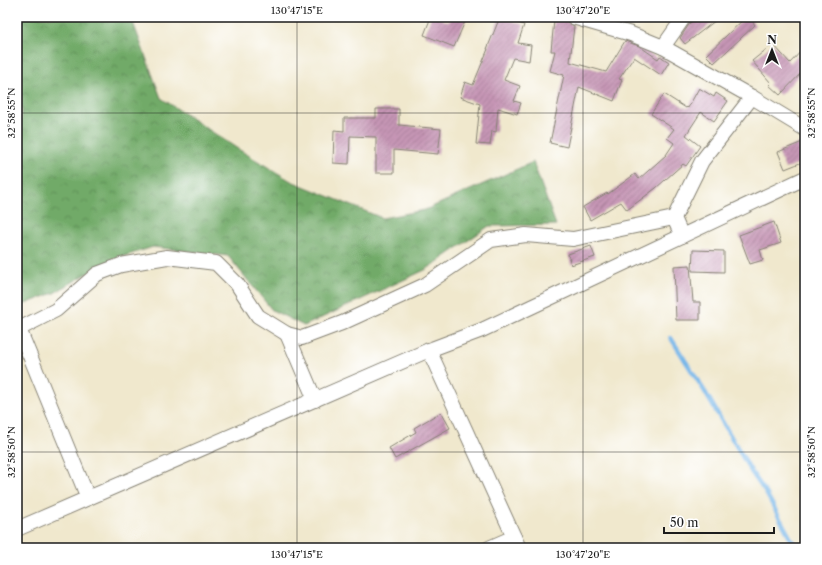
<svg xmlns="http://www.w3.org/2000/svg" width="822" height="565" viewBox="0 0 822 565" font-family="'Libre Caslon Text',serif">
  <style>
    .forest { fill: url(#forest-crowns); stroke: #466342 }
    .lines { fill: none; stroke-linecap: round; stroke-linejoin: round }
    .stream { stroke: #72b4e7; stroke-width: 4.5 }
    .building { fill: url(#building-hatch) }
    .minor-casing { stroke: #868274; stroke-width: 16 }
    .minor { stroke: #fff; stroke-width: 14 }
    .ticks { fill: none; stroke: #1c1c1c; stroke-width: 1; stroke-opacity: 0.45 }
    .neatline { fill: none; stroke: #1c1c1c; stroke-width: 1.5 }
    .ticks-label { font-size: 10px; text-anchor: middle; fill: #1c1c1c }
  </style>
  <defs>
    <pattern id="forest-crowns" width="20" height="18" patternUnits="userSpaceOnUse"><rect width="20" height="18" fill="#71aa68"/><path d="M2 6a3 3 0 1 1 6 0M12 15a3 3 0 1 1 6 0" fill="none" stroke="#5c8a55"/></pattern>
    <pattern id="building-hatch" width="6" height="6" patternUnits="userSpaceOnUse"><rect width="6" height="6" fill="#c695b5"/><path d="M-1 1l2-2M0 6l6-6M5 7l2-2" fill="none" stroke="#a07992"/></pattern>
  </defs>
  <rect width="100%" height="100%" fill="#fff"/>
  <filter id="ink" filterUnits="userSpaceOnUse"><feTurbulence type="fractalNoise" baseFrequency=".025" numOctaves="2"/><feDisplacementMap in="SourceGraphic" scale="8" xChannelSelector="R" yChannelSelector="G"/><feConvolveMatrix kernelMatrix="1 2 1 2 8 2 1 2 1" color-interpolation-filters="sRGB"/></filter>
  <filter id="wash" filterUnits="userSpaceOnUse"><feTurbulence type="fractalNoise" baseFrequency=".012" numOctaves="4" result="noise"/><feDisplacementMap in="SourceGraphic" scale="16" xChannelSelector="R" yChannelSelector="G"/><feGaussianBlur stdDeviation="0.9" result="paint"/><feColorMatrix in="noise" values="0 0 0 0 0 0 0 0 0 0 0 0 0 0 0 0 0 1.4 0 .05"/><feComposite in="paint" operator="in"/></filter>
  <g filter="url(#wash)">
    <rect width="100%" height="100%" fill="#f0e8cd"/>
    <!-- forest -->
    <polygon class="forest" points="17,17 131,17 161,98 238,149 291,181 382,218 425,210 533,162 556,225 489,226 427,269 304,326 272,310 228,256 153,247 109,261 54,293 17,307 17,193 22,109"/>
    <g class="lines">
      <!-- stream -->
      <polyline class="stream" points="671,338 705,392 752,473 766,493 796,548"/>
    </g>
    <g id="blocks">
      <!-- building -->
      <g class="building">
        <polygon points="431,17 437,17 449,22 451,17 467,17 454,47 424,35"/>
        <polygon points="500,17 524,25 518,43 531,45 529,61 513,58 504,80 520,86 514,101 521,103 517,114 498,108 496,132 492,131 490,145 476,144 480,104 460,97 465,82 473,85 488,49 487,49"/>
        <polygon points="698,17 720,17 685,44 680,38 690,23"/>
        <polygon points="746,17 749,17 755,25 714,63 706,55"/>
        <polygon points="554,20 566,21 574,26 570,62 606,72 625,41 639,46 658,59 660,56 669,62 661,75 634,57 619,79 622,80 614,101 579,87 567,147 550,143 564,75 550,71 555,51 551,51"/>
        <polygon points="773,44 790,63 805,47 805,69 780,95 769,85 771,83 752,61"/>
        <polygon points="699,88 714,97 716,93 728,101 714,121 701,112 686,135 700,146 686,166 683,164 656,188 627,210 621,202 590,220 583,207 607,193 608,194 635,174 639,179 666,155 674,143 667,138 674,129 651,114 664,94 686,108 687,107 688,108"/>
        <polygon points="376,109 399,109 399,125 441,129 438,154 394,150 394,173 376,173 376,137 350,136 349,164 333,163 334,130 344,131 344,118 376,118"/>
        <polygon points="805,141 805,161 785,169 778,152"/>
        <polygon points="774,222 781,243 760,250 763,260 750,264 739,235"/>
        <polygon points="591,246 595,257 571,265 568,254"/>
        <polygon points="693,250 724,251 724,272 692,271"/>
        <polygon points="690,265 693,302 700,302 700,320 676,320 674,266"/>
        <polygon points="441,412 450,428 395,459 389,448 416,432 414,428"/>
      </g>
    </g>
  </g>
  <g filter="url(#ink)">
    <use href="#blocks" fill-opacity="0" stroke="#868274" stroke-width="1"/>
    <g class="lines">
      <defs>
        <g id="minor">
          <polyline points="573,17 631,34 663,47 752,97 805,129"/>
          <polyline points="663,47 684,17"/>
          <polyline points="682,236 674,218 702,161 752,97"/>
          <polyline points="19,329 88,498"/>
          <polyline points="17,330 56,310 97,274 121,265 167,257 216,263 237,284 258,316 287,334 302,338 342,323 425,285 491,240 526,235 573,239 674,218"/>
          <polyline points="287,334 315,400"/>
          <polyline points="429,350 519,548"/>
          <polyline points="17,529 429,350 482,330 805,178"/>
          <polyline points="489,548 514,537"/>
        </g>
      </defs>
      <!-- minor casing -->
      <use href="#minor" class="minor-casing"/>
      <!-- minor -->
      <use href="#minor" class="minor"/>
    </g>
  </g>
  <!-- ticks -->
  <path class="ticks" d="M297 17V548M583 17V548M17 113H805M17 452H805"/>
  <!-- margin -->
  <rect width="822" height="565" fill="none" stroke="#fff" stroke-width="44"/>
  <!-- north arrow -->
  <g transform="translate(772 50)" stroke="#ffffff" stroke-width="3" paint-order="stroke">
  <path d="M0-3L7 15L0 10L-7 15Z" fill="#1c1c1c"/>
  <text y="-6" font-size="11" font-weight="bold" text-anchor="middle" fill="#1c1c1c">N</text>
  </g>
  <!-- scale -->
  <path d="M664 527v6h110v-6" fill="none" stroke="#1c1c1c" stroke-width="2"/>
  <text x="670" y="527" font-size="12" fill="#1c1c1c" stroke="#ffffff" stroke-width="3" paint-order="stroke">50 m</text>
  <rect x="22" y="22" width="778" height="521" class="neatline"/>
  <g class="ticks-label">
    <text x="297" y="14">130°47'15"E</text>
    <text x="583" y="14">130°47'20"E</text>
    <text transform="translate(11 113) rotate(-90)" y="4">32°58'55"N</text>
    <text transform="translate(811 113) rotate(-90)" y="4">32°58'55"N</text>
    <text transform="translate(11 452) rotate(-90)" y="4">32°58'50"N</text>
    <text transform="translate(811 452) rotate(-90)" y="4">32°58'50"N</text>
    <text x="297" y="558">130°47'15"E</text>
    <text x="583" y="558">130°47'20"E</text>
  </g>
</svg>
